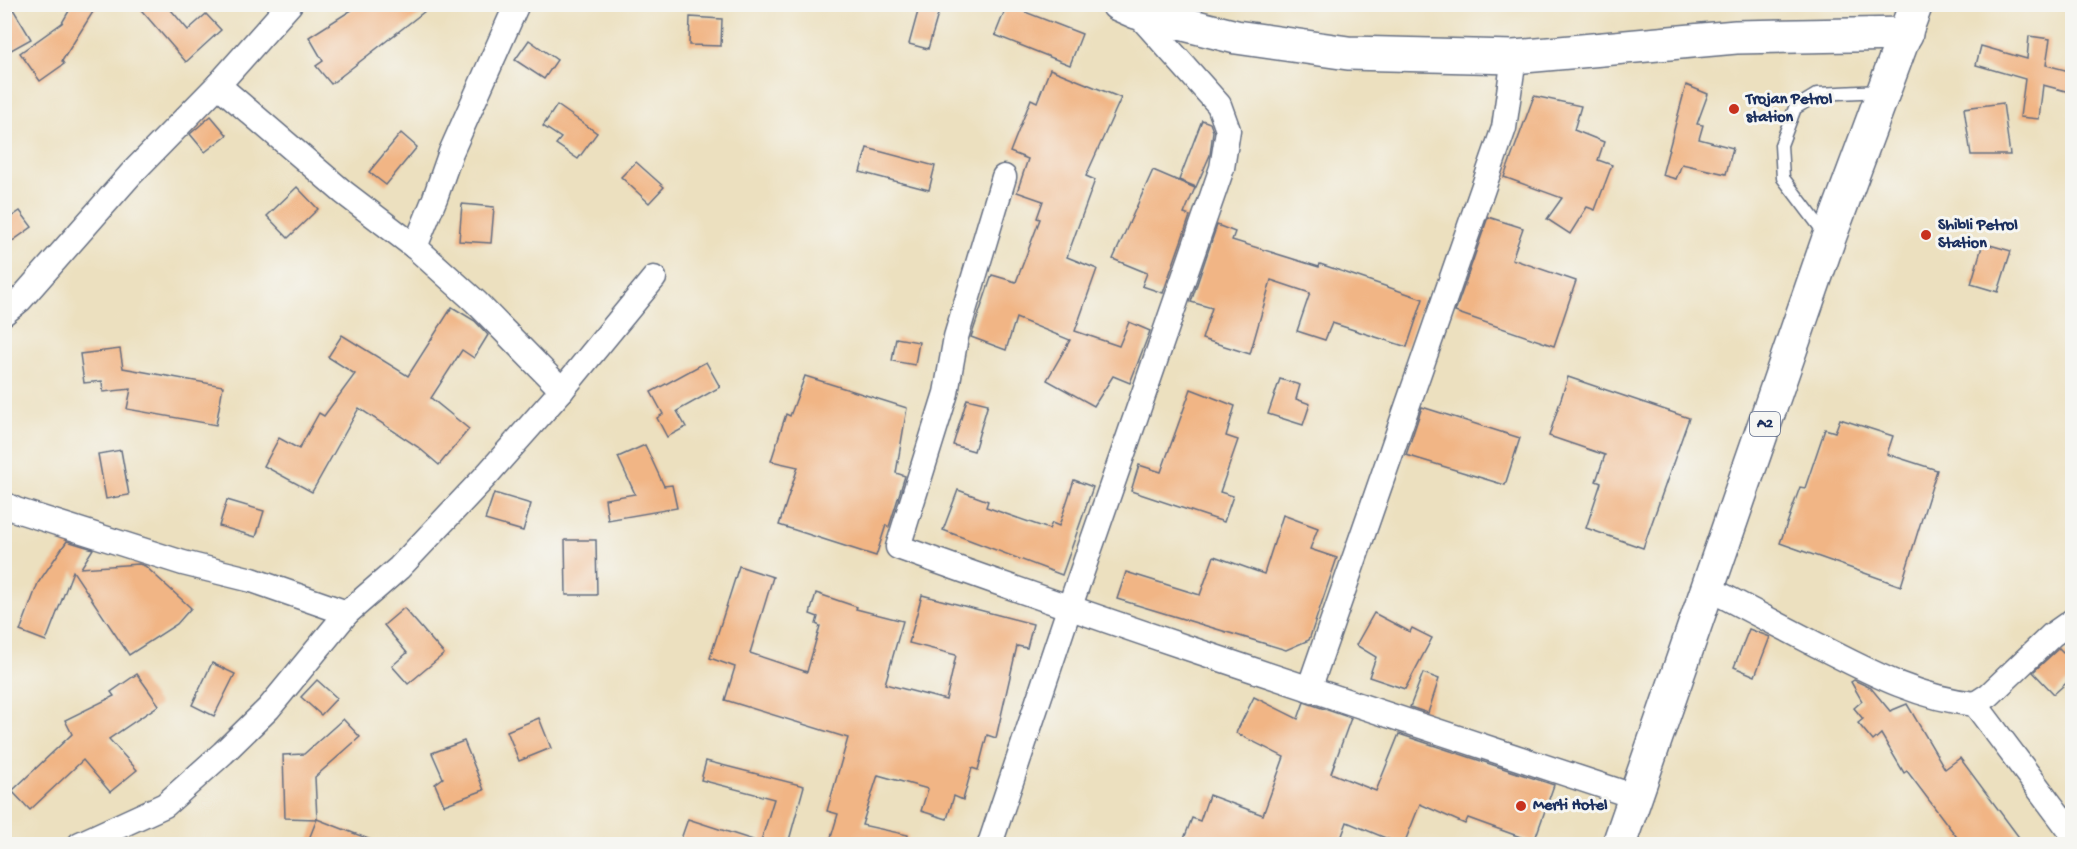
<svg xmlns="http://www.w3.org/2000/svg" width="2077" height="849" viewBox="0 0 2077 849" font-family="'Gochi Hand',sans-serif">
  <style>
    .building { fill: #f1b585 }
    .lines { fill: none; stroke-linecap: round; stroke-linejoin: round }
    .lane-casing { stroke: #646d80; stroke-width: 15 }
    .street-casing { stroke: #646d80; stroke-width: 27 }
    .secondary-casing { stroke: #646d80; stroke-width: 36 }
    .highway-casing { stroke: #646d80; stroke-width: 36 }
    .lane { stroke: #fff; stroke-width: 12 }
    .street { stroke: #fff; stroke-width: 24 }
    .secondary { stroke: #fff; stroke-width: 33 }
    .highway { stroke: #fff; stroke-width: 33 }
    .poi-dot { fill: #c8321e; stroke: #f6f6f2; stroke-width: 2 }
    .labels { text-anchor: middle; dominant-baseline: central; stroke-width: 6; stroke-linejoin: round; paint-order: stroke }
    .shield { fill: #f6f6f2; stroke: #5d6b8a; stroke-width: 1.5 }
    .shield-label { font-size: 15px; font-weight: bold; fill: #1b2f5e }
    .poi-label { font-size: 16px; font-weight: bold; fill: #1b2f5e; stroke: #f6f6f2; text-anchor: start }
  </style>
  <rect width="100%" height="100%" fill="#f6f6f2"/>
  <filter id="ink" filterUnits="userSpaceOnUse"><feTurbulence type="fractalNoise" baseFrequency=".0167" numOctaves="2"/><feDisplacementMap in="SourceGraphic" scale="12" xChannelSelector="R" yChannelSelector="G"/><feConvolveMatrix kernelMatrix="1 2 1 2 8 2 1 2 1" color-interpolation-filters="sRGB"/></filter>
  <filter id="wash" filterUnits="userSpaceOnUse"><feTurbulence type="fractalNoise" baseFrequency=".008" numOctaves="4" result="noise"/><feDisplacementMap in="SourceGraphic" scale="24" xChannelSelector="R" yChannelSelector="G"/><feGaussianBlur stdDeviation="1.35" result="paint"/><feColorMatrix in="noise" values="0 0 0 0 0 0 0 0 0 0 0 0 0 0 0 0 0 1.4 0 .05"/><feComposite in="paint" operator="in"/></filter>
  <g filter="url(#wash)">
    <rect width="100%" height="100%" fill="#ece0bf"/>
    <g id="blocks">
      <!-- building -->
      <g class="building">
        <polygon points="4,4 10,4 31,39 4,54"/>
        <polygon points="73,4 98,4 62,61 64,64 40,81 20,53 62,23"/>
        <polygon points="136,4 166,4 188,30 206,14 221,30 186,62"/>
        <polygon points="361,4 434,4 331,84 316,66 323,61 309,37"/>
        <polygon points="920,4 941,4 928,49 909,44"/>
        <polygon points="1007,5 1082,34 1070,65 995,35"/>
        <polygon points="690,17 722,19 721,46 689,45"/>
        <polygon points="2029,36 2050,39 2046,65 2073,72 2073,93 2043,85 2039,119 2020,117 2025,79 1976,65 1981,46 2027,59"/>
        <polygon points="529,40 557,60 544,79 515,60"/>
        <polygon points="1050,69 1121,98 1086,176 1095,180 1067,257 1097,269 1075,331 1119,346 1129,322 1150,331 1130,383 1113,376 1094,406 1047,380 1070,340 1016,318 1006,350 971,337 992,275 1016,282 1040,219 1037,218 1043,201 1017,192 1028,159 1010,152 1031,99 1037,102"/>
        <polygon points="1686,85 1708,94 1697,124 1703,125 1699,139 1733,148 1726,174 1682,164 1676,179 1662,175"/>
        <polygon points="1534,96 1581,106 1574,130 1604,142 1598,160 1612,165 1595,210 1587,207 1570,234 1547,219 1562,198 1504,177"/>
        <polygon points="2003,103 2010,155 1971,155 1964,108"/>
        <polygon points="557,105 597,133 578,159 556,144 561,138 543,126"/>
        <polygon points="211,116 227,135 205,152 190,134"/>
        <polygon points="1202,120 1210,123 1213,131 1210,155 1196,187 1179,180"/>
        <polygon points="401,133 417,147 386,185 369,172"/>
        <polygon points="867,148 935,166 929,190 860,172"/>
        <polygon points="636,162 664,187 649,203 621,177"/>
        <polygon points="1153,170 1195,188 1184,214 1190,216 1163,293 1142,286 1147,273 1113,259"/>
        <polygon points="297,187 318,209 288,238 267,216"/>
        <polygon points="462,204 494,207 491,243 459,241"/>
        <polygon points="20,211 32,227 4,247 4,222"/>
        <polygon points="1488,217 1523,228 1512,259 1576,281 1554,346 1455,312"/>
        <polygon points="1217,225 1235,232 1232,240 1319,267 1320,264 1423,299 1407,347 1332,323 1325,340 1297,331 1310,293 1271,280 1250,354 1202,339 1212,308 1191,302"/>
        <polygon points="1983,243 2011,251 1998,292 1971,284"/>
        <polygon points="452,307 475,321 488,335 474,358 462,350 431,398 469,429 439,465 418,447 359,408 312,492 264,466 279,438 299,449 319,413 324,416 355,374 328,357 342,335 408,376"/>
        <polygon points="896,338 919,342 915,365 892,361"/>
        <polygon points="120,349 123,368 223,386 216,425 127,409 131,389 103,392 102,381 84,383 80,354"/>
        <polygon points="706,362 720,387 677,411 686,427 667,437 657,418 663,414 651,392"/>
        <polygon points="805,376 907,408 896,473 905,476 889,527 886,525 876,556 779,525 798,467 771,461 786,414 790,416"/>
        <polygon points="1568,377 1689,418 1643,548 1586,528 1601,483 1596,481 1605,455 1549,436"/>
        <polygon points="1280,379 1300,385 1296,399 1310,404 1303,425 1268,414"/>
        <polygon points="1191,389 1235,406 1226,436 1238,440 1220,492 1233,496 1224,522 1131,491 1139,465 1161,472"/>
        <polygon points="967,399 988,404 974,451 953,445"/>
        <polygon points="1422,407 1520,438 1505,485 1406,455"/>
        <polygon points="1840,419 1893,436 1887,454 1937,470 1901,586 1780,543 1800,487 1805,488 1825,429 1835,432"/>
        <polygon points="645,445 664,486 672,485 677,508 608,520 605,499 635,494 618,457"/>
        <polygon points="121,450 129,495 106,499 98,454"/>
        <polygon points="1074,480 1093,487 1062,575 943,530 958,490 988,501 986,507 1049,529 1052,523 1059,526"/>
        <polygon points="494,493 531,504 523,531 485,520"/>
        <polygon points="227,500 264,511 256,537 219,526"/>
        <polygon points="1283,515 1318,528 1310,549 1337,558 1309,640 1286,650 1117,599 1126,572 1200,595 1214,556 1264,574"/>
        <polygon points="565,540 596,540 597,595 566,595"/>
        <polygon points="67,541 93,549 81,568 139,564 145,566 191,608 177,624 129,655 73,571 46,641 20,631 38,583"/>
        <polygon points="739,566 773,577 750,653 807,672 820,626 816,624 818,617 810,614 816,593 857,607 856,609 903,621 885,684 946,700 956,655 909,643 922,595 1033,624 1027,648 1017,646 996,738 987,735 978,770 972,768 963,800 954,796 947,819 921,811 928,789 878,775 862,825 908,835 907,844 829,844 838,814 827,811 848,738 725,700 735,667 710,658"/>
        <polygon points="404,608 444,654 408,684 392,666 407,653 384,625"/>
        <polygon points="1374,613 1410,632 1412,628 1432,638 1405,689 1369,677 1376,657 1356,645"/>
        <polygon points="1749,629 1770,637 1755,676 1734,667"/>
        <polygon points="2059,648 2073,662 2073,677 2054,694 2033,672"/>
        <polygon points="212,663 235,674 214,716 192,705"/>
        <polygon points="1423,673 1439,679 1428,713 1410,707"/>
        <polygon points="137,674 159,705 109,739 137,770 110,792 83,760 30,810 12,791 72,734 65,720 114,696 111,692"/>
        <polygon points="317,680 337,698 321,715 301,697"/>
        <polygon points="1854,680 1871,688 1890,711 1907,704 1945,769 1960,758 2024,844 1962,844 1907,771 1904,773 1881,734 1873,741 1858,723 1863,719 1854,708 1862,701 1851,682"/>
        <polygon points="1254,697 1298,719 1304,702 1351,718 1331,773 1376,791 1399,734 1554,785 1534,842 1468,818 1465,824 1420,804 1404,844 1400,844 1347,822 1339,844 1182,844 1192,818 1200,821 1209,795 1263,815 1284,757 1236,733"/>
        <polygon points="539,718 551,748 519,761 507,731"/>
        <polygon points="343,719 360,737 315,777 317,819 285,818 283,755 304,754"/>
        <polygon points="464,741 484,790 444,805 435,784 443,778 432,753"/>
        <polygon points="706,761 804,786 788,844 760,844 774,799 701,780"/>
        <polygon points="317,819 379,843 379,844 307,844"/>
        <polygon points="688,819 753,840 752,844 699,844 681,839"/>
      </g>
    </g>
  </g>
  <g filter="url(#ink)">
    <use href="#blocks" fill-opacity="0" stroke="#646d80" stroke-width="1.5"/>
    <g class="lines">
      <defs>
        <polyline id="lane" points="1826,235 1783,178 1781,145 1795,108 1818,94 1881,91"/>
        <g id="street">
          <polyline points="218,85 343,192 415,247 476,302 562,390"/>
          <path d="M1004 177 956 337 946 393 898 547C1142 635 1389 715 1636 797"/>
          <polyline points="415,247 435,198 451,152 517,4"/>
          <polyline points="4,313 20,300 131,174 218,85 290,4"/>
          <polyline points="4,504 16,510 183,563 252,580 347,613"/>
          <path d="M1708 588C1744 607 1781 626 1817 645 1868 671 1917 698 1975 704L1989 695 2052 635 2072 621"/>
          <polyline points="1309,689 1504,128 1514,57"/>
          <polyline points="1975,704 2072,833"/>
          <polyline points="80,844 165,805 223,753 269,708 347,613 399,568 484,478 562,390 654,278"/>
          <polyline points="990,844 1069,609 1222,168 1228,130 1219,105 1136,12"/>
        </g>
        <polyline id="secondary" points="1118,4 1136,12 1236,37 1348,53 1514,57 1736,37 1906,34"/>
        <polyline id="highway" points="1619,844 1829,238 1916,4"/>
      </defs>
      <!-- lane casing -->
      <use href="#lane" class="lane-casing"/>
      <!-- street casing -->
      <use href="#street" class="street-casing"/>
      <!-- secondary casing -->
      <use href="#secondary" class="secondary-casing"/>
      <!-- highway casing -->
      <use href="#highway" class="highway-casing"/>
      <!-- lane -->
      <use href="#lane" class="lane"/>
      <!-- street -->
      <use href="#street" class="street"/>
      <!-- secondary -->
      <use href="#secondary" class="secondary"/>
      <!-- highway -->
      <use href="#highway" class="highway"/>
    </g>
  </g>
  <!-- markers -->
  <g class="poi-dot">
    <circle cx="1734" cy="109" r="6"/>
    <circle cx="1926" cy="235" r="6"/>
    <circle cx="1521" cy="806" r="6"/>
  </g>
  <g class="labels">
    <!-- shield labels -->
    <rect class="shield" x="1750" y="412" width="30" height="24" rx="4.5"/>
    <g class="shield-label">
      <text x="1765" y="424">A2</text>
    </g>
    <!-- poi labels -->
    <g class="poi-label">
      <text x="1746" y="100">Trojan Petrol<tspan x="1746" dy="18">station</tspan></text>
      <text x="1938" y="226">Shibli Petrol<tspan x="1938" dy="18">Station</tspan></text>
      <text x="1533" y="806">Merti Hotel</text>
    </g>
  </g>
  <!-- margin -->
  <rect width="2077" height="849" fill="none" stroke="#f6f6f2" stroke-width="24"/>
</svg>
